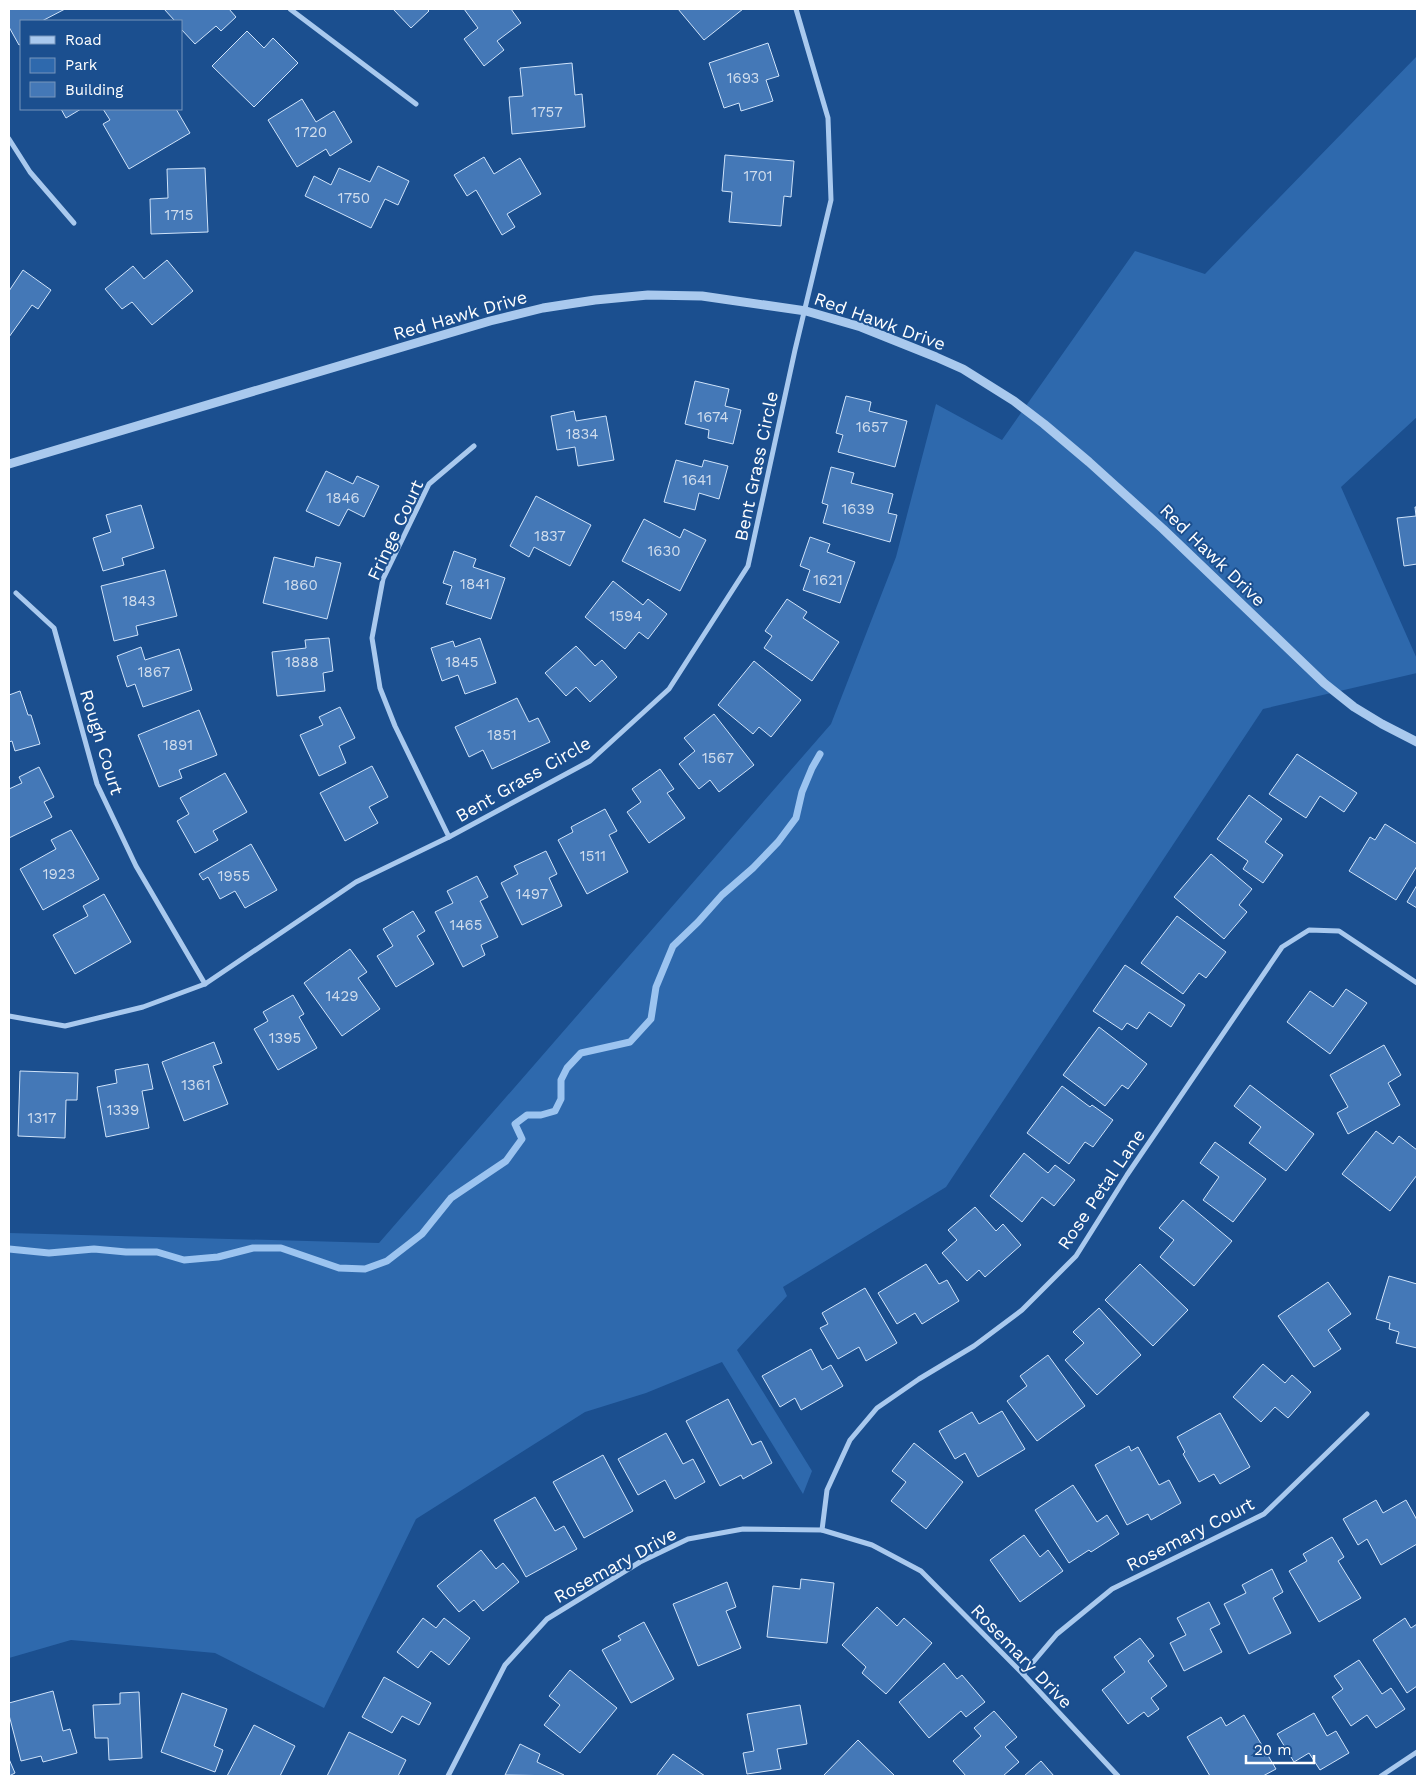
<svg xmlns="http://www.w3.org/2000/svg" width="1426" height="1785" viewBox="0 0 1426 1785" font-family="'Work Sans',sans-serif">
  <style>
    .green { fill: #2e69ad }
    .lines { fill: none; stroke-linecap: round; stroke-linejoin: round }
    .stream { stroke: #9cc4f0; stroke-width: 7 }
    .building { fill: #4478b7; stroke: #cfe3fa }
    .minor { stroke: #a9c9ee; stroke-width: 5 }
    .tertiary { stroke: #a9c9ee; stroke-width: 9 }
    .labels { text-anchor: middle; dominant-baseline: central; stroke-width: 4; stroke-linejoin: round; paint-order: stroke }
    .number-label { font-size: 15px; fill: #d0dded }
    .street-label { font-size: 18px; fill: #fff; stroke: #1b4f8f }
  </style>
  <rect width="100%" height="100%" fill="#1b4f8f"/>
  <!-- green -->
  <polygon class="green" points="1417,56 1417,417 1341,487 1417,659 1417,673 1263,709 946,1187 783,1287 787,1296 737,1350 812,1471 803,1494 722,1362 646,1393 585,1412 416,1519 324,1708 215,1653 71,1640 9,1658 9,1233 379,1243 831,724 896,557 936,404 1002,440 1135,251 1205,274"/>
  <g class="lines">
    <!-- stream -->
    <polyline class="stream" points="9,1249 49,1253 94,1249 126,1252 157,1252 184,1260 218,1257 253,1248 281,1248 339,1268 365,1269 387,1261 422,1234 451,1198 506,1161 522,1139 515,1124 527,1115 541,1115 555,1111 561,1099 561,1080 567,1068 581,1053 630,1042 651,1019 656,987 673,946 698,922 722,895 753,868 778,842 796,818 802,792 812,768 820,754"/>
  </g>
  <!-- building -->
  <g class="building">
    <polygon points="9,9 65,9 42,21 21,21 21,44 19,45 9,27"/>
    <polygon points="164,9 229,9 236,17 221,31 216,26 195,44 181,29 181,21 175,21"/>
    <polygon points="393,9 427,9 429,11 411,28"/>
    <polygon points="464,9 511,9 521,23 497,41 504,50 484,66 464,39 478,28"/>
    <polygon points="678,9 743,9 704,40"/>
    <polygon points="247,31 264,48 273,38 298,63 254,107 212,66"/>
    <polygon points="768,43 779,76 766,80 773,101 741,111 739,103 724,108 709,63"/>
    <polygon points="572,63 575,95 582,94 585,127 512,134 509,97 523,96 520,68"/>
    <polygon points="302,99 316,122 334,111 352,142 330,156 326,149 297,167 268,120"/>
    <polygon points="61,109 81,109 66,118"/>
    <polygon points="103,109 176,109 190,133 129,169 103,124 110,120"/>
    <polygon points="725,155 794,161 791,197 784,196 781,226 729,222 732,192 722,191"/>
    <polygon points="484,157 494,174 520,158 541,194 507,214 515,227 502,235 476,190 467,196 454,175"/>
    <polygon points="378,166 409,181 398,205 385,199 371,228 305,196 314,176 331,185 339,168 370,182"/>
    <polygon points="205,168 208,232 151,234 150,199 168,198 167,169"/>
    <polygon points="167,260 193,291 152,325 132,302 122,309 105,289 133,266 144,279"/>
    <polygon points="23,270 51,290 38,309 32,305 9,337 9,291"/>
    <polygon points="695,381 729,389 725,406 741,410 733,444 708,438 709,430 685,424"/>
    <polygon points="846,396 871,402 869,411 907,421 895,467 838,452 843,435 836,433"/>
    <polygon points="574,411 576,421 606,416 614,460 578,466 575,447 557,450 551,416"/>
    <polygon points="676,460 702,467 704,460 728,466 719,499 699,493 695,510 664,502"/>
    <polygon points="831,467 854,473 851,483 893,494 888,513 897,515 890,542 823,523 828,505 822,503"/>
    <polygon points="326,471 353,484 357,476 379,486 364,517 348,509 339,526 306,511"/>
    <polygon points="536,496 591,525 570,566 534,547 529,557 510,546"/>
    <polygon points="141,505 154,548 122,558 124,565 103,571 93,538 111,532 106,515"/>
    <polygon points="1415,507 1417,507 1417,564 1404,566 1397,518 1416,516"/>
    <polygon points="644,519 680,538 684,529 706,540 680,591 622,561"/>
    <polygon points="810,537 830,544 827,552 855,562 840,603 803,590 810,570 800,566"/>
    <polygon points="454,551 476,559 473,567 505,578 491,619 446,604 452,586 443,583"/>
    <polygon points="274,557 314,567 316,557 341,563 327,619 263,603"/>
    <polygon points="165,570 177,616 136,626 138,635 114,641 101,586"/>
    <polygon points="613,581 643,605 648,599 667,614 648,639 639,632 625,649 585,617"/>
    <polygon points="787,599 807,612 803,618 839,642 812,681 764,648 772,636 765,631"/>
    <polygon points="329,638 333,671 323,673 325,691 277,696 272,652 306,648 305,640"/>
    <polygon points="480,638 496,683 465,694 458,675 442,681 431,648 453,641 455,647"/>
    <polygon points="576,646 595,666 602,660 617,677 590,702 576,687 566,696 545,673"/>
    <polygon points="141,647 145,660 179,649 192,690 143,707 135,684 127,687 117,656"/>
    <polygon points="754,661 801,700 771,737 759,727 753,734 718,705"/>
    <polygon points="20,691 28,715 31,715 40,744 15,751 12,741 9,742 9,695"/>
    <polygon points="517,698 529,722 538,718 550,742 492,769 483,750 469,757 455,727"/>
    <polygon points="340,707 355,738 339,746 346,763 319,776 300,735 323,725 319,717"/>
    <polygon points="199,710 217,755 179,770 182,778 159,787 138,735"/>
    <polygon points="714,714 754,765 719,792 710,780 699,789 679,764 695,751 684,738"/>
    <polygon points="1297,754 1357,793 1344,812 1320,796 1306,818 1269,794"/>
    <polygon points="372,766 388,797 369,807 378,823 345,841 320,793"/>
    <polygon points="39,767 54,797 44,802 52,817 9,838 9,789 22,783 19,777"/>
    <polygon points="660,769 674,789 667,793 685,818 649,843 627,812 641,802 632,789"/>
    <polygon points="225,773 247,812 213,831 218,840 195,853 177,821 189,814 180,798"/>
    <polygon points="1249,795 1282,819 1265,842 1283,855 1263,883 1243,869 1248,861 1217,839"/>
    <polygon points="605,809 617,831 609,835 628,872 587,894 558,840 573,832 571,827"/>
    <polygon points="1385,824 1417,844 1417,866 1396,900 1349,871 1370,837 1375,840"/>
    <polygon points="71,830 99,879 43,910 20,869 56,849 51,840"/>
    <polygon points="251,844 277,890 245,908 235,891 220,899 208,877 203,880 199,874"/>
    <polygon points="546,851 557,874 549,878 562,906 522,925 501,883 518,874 514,866"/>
    <polygon points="1211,854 1252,889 1239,905 1247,912 1224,939 1174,897"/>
    <polygon points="477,876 488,897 480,901 498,937 481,945 485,955 463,967 435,912 453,903 447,891"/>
    <polygon points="1417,885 1417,908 1407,902"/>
    <polygon points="104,894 131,942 75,974 53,935 88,916 83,906"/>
    <polygon points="413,911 425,931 417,936 434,964 396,987 377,956 393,946 383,929"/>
    <polygon points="1177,916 1226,952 1206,978 1199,973 1183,994 1141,963"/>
    <polygon points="350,949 367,972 358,978 380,1009 342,1036 304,983"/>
    <polygon points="1125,965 1185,1005 1171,1027 1149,1012 1137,1029 1127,1023 1122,1030 1093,1011"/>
    <polygon points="1346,989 1367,1003 1330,1054 1287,1022 1310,991 1333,1007"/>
    <polygon points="293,995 304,1014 299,1017 317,1048 278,1070 254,1029 268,1021 263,1012"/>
    <polygon points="1099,1027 1147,1064 1128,1089 1122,1085 1105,1106 1063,1075"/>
    <polygon points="214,1042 222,1063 213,1066 228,1104 184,1121 162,1062"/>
    <polygon points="1384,1045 1401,1075 1388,1083 1400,1105 1348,1134 1337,1113 1348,1107 1330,1075"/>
    <polygon points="148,1064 153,1089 142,1091 149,1128 106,1137 97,1087 117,1083 115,1070"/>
    <polygon points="20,1071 78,1073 77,1100 66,1100 65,1138 18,1136"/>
    <polygon points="1250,1085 1314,1134 1286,1171 1249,1143 1261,1127 1234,1106"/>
    <polygon points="1062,1086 1090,1107 1092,1105 1113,1120 1093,1147 1085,1142 1069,1164 1027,1133"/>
    <polygon points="1376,1131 1393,1144 1399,1136 1417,1150 1417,1175 1390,1211 1342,1174"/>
    <polygon points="1215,1142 1266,1179 1233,1222 1203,1200 1219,1177 1200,1163"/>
    <polygon points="1024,1153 1048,1173 1055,1165 1075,1180 1054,1206 1042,1197 1022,1222 990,1196"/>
    <polygon points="1183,1200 1232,1241 1194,1286 1160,1257 1174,1240 1159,1228"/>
    <polygon points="975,1207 996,1231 1003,1224 1021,1245 985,1277 979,1270 967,1281 942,1253 957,1240 948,1230"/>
    <polygon points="926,1264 939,1284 947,1280 959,1301 922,1324 915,1313 897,1324 878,1293"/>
    <polygon points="1140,1264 1188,1310 1153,1346 1105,1300"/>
    <polygon points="1389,1276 1417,1284 1417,1348 1396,1343 1399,1332 1389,1329 1390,1323 1376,1319"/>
    <polygon points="1328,1282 1351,1314 1328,1330 1341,1349 1314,1367 1278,1316"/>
    <polygon points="865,1288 897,1343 866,1361 859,1347 838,1359 820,1328 828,1324 822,1313"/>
    <polygon points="1099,1308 1141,1355 1097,1395 1065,1360 1084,1343 1073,1332"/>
    <polygon points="811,1349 822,1370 831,1365 843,1386 801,1410 795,1398 780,1407 762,1376"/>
    <polygon points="1048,1355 1085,1406 1037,1441 1007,1401 1027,1386 1020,1376"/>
    <polygon points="1263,1364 1285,1383 1292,1375 1311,1392 1288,1418 1275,1407 1261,1422 1233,1397"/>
    <polygon points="728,1399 752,1445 761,1441 772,1463 743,1479 741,1475 720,1486 686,1421"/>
    <polygon points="1002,1411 1025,1449 978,1477 965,1453 955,1459 939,1431 972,1412 979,1424"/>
    <polygon points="1220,1413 1250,1467 1220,1484 1214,1474 1199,1482 1183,1454 1185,1452 1177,1437"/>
    <polygon points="666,1433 683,1464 693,1459 705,1482 675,1499 665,1480 638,1495 618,1459"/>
    <polygon points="914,1443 963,1482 926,1529 891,1501 906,1482 892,1471"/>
    <polygon points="1129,1446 1131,1451 1138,1447 1159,1485 1169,1480 1181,1503 1151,1520 1148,1514 1127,1525 1095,1465"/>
    <polygon points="603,1455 633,1511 584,1538 553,1482"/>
    <polygon points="1073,1485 1097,1522 1107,1515 1119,1534 1091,1552 1089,1550 1069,1563 1035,1510"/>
    <polygon points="535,1497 555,1531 564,1526 577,1549 526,1577 494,1520"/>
    <polygon points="1376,1500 1383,1513 1406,1500 1417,1520 1417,1544 1381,1565 1367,1539 1358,1545 1343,1519"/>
    <polygon points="1024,1535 1040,1557 1048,1550 1063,1571 1020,1602 990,1560"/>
    <polygon points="1332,1537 1344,1557 1338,1561 1361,1598 1319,1622 1289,1571 1307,1561 1303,1554"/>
    <polygon points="481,1550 496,1569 503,1563 519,1582 483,1611 474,1600 459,1612 437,1586"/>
    <polygon points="1272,1569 1283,1592 1273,1598 1291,1633 1249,1654 1224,1604 1246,1593 1242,1585"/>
    <polygon points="801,1579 834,1583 827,1643 767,1637 773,1586 800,1589"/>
    <polygon points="727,1582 736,1607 726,1611 741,1648 698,1666 673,1604"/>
    <polygon points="1209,1602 1220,1624 1210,1629 1222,1652 1184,1671 1170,1643 1186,1635 1177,1618"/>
    <polygon points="877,1607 897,1626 904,1618 932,1643 886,1694 862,1673 866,1667 842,1645"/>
    <polygon points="423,1618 436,1628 444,1618 470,1638 449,1665 431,1651 418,1668 397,1652"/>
    <polygon points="1405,1618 1411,1628 1417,1624 1417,1686 1407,1693 1373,1640"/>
    <polygon points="644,1622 674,1679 631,1703 602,1650 621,1640 618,1636"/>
    <polygon points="1140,1638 1154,1656 1148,1661 1167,1686 1151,1698 1159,1709 1148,1717 1144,1712 1128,1724 1102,1690 1125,1672 1114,1657"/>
    <polygon points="1359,1660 1382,1694 1391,1688 1405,1709 1376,1728 1367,1715 1351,1726 1332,1697 1343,1689 1334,1676"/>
    <polygon points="944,1663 957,1679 962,1675 985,1702 966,1717 961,1711 929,1738 899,1702"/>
    <polygon points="570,1670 617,1708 580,1753 544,1725 560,1705 549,1696"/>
    <polygon points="384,1677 431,1703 419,1725 402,1716 392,1733 362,1717"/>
    <polygon points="53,1691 63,1731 70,1729 77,1753 43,1762 41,1756 21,1761 9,1715 9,1703"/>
    <polygon points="139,1692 142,1758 109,1760 108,1738 95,1738 93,1705 120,1704 120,1693"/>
    <polygon points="182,1693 227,1709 214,1746 223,1750 215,1772 161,1752"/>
    <polygon points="800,1705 807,1744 777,1749 781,1769 747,1774 743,1753 754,1751 747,1714"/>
    <polygon points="994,1711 1017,1737 1005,1747 1019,1762 1003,1776 966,1776 953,1761 981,1736 974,1728"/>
    <polygon points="1314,1713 1327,1736 1336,1731 1349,1753 1320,1770 1309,1753 1294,1762 1277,1734"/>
    <polygon points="1244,1715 1276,1769 1263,1776 1210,1776 1187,1737 1221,1717 1226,1726"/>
    <polygon points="254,1725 295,1746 280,1776 227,1776"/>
    <polygon points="349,1732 406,1760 398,1776 327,1776"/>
    <polygon points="858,1740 895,1776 823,1776"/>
    <polygon points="520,1744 540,1754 537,1762 564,1775 564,1776 505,1775"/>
    <polygon points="673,1754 705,1776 656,1776"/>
    <polygon points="9,1759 15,1773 9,1776"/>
    <polygon points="1041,1761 1054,1776 1024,1776"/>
  </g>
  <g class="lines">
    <!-- minor -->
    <g class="minor">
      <polyline points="290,9 416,104"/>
      <polyline points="9,139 30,172 74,223"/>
      <polyline points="16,593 54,628 97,784 136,866 205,984"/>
      <polyline points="449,837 395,726 380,688 372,638 383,579 429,484 474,446"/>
      <polyline points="9,1016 65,1026 143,1007 205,984 356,882 449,837 590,761 669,689 748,566 795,350 831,200 828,118 796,9"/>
      <polyline points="822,1530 827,1490 850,1440 877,1408 919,1379 974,1346 1022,1310 1076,1256 1127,1175 1282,947 1309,930 1339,931 1417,983"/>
      <polyline points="1023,1674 1057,1634 1112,1589 1264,1514 1367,1414"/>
      <polyline points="448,1776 505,1665 547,1619 640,1562 688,1539 743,1529 822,1530 872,1545 921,1571 1023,1674 1118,1776"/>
      <polyline points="1381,1776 1417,1752"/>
    </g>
    <!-- tertiary -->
    <polyline class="tertiary" points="9,464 490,321 543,308 595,300 648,295 702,296 806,311 861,327 936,357 963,369 1014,401 1044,424 1089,462 1163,529 1324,683 1354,707 1382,724 1417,742"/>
  </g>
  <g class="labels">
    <!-- number labels -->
    <g class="number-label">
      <text x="743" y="78">1693</text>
      <text x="547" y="112">1757</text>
      <text x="311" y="132">1720</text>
      <text x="758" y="176">1701</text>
      <text x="354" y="198">1750</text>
      <text x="179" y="215">1715</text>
      <text x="713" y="417">1674</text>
      <text x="872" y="427">1657</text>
      <text x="582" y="434">1834</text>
      <text x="697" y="480">1641</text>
      <text x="343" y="498">1846</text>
      <text x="858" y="509">1639</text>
      <text x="550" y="536">1837</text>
      <text x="664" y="551">1630</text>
      <text x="828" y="580">1621</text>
      <text x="475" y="584">1841</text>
      <text x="301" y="585">1860</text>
      <text x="139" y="601">1843</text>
      <text x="626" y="616">1594</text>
      <text x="302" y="662">1888</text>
      <text x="462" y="662">1845</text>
      <text x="154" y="672">1867</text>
      <text x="502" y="735">1851</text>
      <text x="178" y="745">1891</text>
      <text x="718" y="758">1567</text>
      <text x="593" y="856">1511</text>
      <text x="59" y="874">1923</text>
      <text x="234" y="876">1955</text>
      <text x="532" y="894">1497</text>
      <text x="466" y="925">1465</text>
      <text x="342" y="996">1429</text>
      <text x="285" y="1038">1395</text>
      <text x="196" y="1085">1361</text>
      <text x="123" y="1110">1339</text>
      <text x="42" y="1118">1317</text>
    </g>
    <!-- street labels -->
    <g class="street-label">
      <text transform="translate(460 315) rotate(-16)">Red Hawk Drive</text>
      <text transform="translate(880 321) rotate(20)">Red Hawk Drive</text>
      <text transform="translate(756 466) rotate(-78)">Bent Grass Circle</text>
      <text transform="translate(395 530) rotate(-65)">Fringe Court</text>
      <text transform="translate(1213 555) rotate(44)">Red Hawk Drive</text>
      <text transform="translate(102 742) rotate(73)">Rough Court</text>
      <text transform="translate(523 779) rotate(-30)">Bent Grass Circle</text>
      <text transform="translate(1101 1189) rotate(-56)">Rose Petal Lane</text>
      <text transform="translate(1190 1534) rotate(-27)">Rosemary Court</text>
      <text transform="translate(615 1565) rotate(-29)">Rosemary Drive</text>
      <text transform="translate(1022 1656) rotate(46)">Rosemary Drive</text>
    </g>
  </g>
  <!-- border -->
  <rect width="1426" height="1785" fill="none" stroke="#ffffff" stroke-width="20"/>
  <!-- legend -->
  <rect x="20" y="20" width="162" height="90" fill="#1b4f8f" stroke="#7695bc"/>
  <rect x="30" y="36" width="25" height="8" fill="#a9c9ee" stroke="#7695bc"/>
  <text x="65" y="45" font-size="15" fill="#ffffff">Road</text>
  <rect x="30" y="58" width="25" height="15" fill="#2e69ad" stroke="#7695bc"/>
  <text x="65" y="70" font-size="15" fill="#ffffff">Park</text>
  <rect x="30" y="82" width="25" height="15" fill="#4478b7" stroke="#7695bc"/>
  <text x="65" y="95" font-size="15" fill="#ffffff">Building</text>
  <!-- scale -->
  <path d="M1246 1755v8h68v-8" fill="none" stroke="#ffffff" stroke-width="2.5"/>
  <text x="1254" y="1755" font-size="15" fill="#ffffff" stroke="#1b4f8f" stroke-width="4" paint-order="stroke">20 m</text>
</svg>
